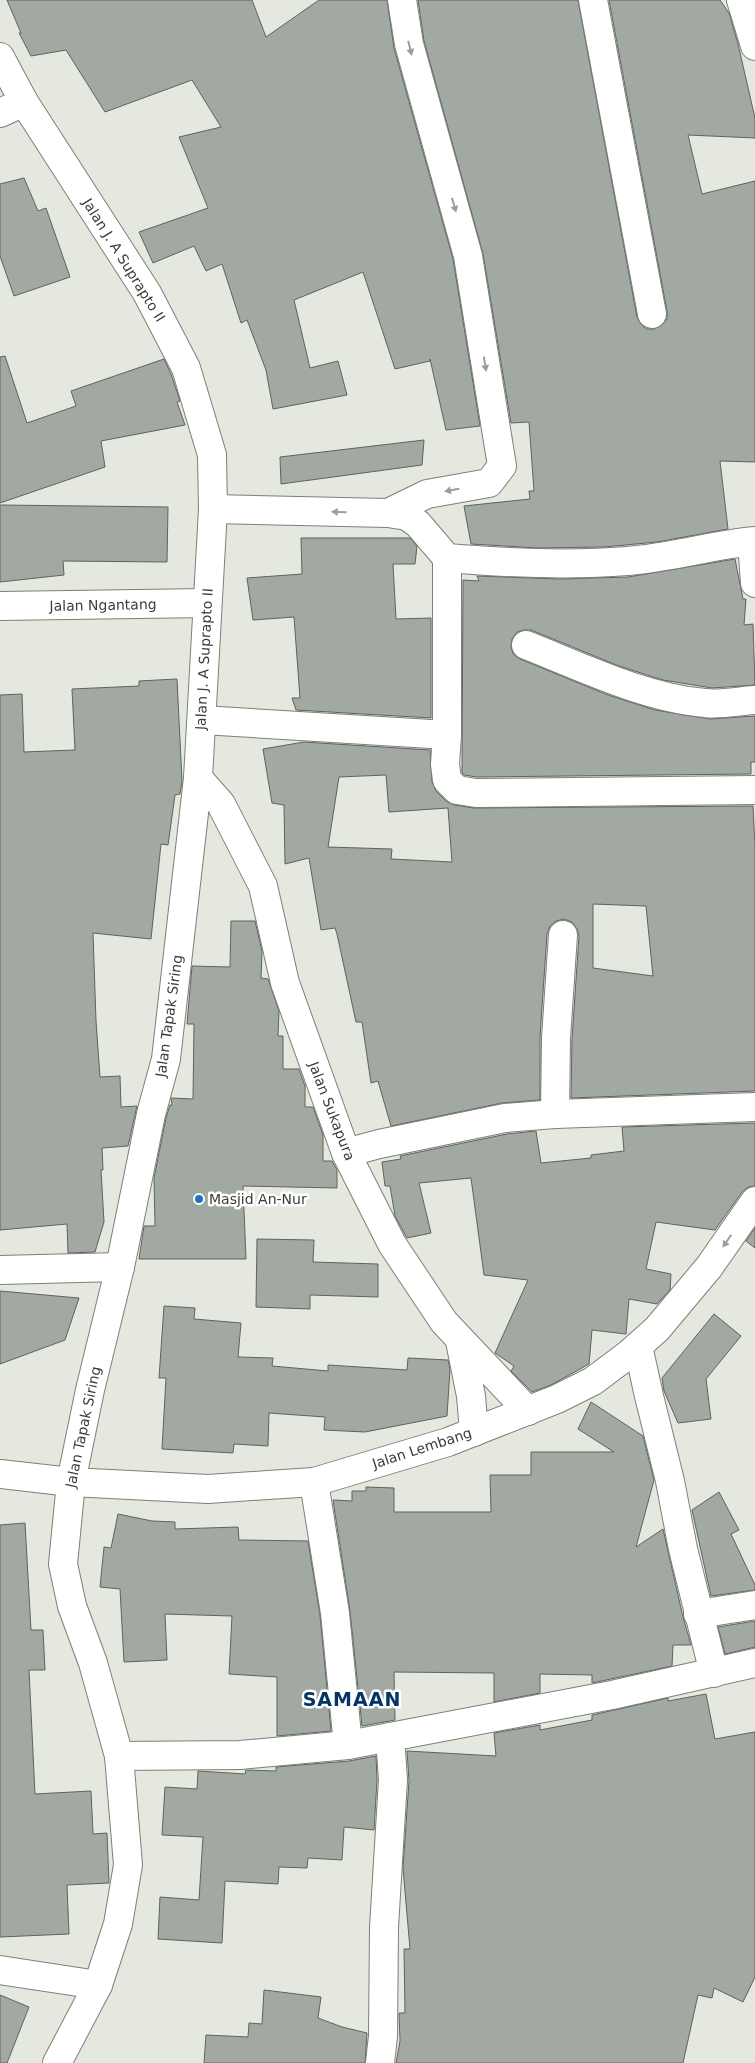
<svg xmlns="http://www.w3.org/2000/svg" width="755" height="2063" viewBox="0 0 755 2063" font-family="'DejaVu Sans',sans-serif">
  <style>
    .building { fill: #a1a9a2; stroke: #5c645d; fill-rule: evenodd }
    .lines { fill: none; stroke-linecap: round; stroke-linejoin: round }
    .street-casing { stroke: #7d8077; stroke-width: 30 }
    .street { stroke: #fff; stroke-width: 28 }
    .oneway { fill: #9d9e9c }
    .poi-dot { fill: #2570c0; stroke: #fff; stroke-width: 2 }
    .labels { text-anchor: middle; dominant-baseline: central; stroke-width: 5; stroke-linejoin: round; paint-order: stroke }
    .street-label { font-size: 14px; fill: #3b3d39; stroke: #fff }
    .poi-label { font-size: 14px; fill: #3b3d39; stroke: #fff; text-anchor: start }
    .district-label { font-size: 19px; font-weight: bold; letter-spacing: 1px; fill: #023566; stroke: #fff }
  </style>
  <rect width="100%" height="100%" fill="#e4e8de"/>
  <!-- building -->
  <g class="building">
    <polygon points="7,0 252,0 266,37 319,0 387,0 394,48 453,259 480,426 446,430 430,359 430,361 395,369 363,272 294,300 310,368 338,361 347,395 273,409 266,370 247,320 241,323 222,264 206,271 194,246 153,263 139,232 208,208 179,137 221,127 192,80 105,112 66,50 31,56 19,33 21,33"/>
    <polygon points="418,0 578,0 637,317 641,324 646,329 654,329 662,325 667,319 667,311 609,0 720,0 729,13 738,44 755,118 755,138 688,135 702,194 755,181 755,462 720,461 728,529 657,542 604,547 537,548 471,544 464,506 530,499 529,491 534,491 529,422 511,423 483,254 424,41"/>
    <polygon points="24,178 38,211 46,208 70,277 14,296 0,256 0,184"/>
    <polygon points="5,356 27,423 76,406 71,391 164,359 171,374 180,401 177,402 185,425 101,441 105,467 0,503 0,357"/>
    <polygon points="424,440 422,465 281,484 280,457"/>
    <polygon points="0,505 168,507 167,562 63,561 64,575 0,582"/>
    <polygon points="301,538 410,538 417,546 415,564 393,564 396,619 431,618 431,718 296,710 292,698 300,698 294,617 253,620 247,578 302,574"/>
    <polygon points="735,559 743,599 746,599 744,625 753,624 755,685 712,688 663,680 619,666 531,630 524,630 517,632 512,639 511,647 513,654 520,659 608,695 655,710 710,719 755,716 755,762 751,762 751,774 477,777 464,775 462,773 463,580 479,581 477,576 559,579 628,577"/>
    <polygon points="177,679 182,781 180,794 175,795 168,845 161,844 151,939 93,933 96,1021 100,1077 120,1076 121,1107 137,1106 128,1146 102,1148 103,1170 101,1170 104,1222 95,1252 68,1253 67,1224 0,1230 0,695 22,694 24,752 75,750 72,689 139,686 139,681"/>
    <path d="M304 742 430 750 432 782 436 791 446 801 454 805 474 808 753 806 755 846V1091L571 1098 572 1039 579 936 577 929 572 922 564 919 556 921 550 926 547 934 540 1037V1100L502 1103 391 1126 378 1081 371 1083 362 1022H356L337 934 335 928 321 930 309 858 285 864 284 805 272 803 263 749ZM386 775 389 812 448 808 452 862 391 859 392 849 328 847 339 777ZM593 904 646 906 653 976 593 968Z"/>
    <polygon points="231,921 255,921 262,951 261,978 268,979 279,1011 278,1036 283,1036 283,1069 299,1069 305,1086 305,1107 313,1107 323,1135 323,1161 332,1161 337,1170 337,1188 243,1186 246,1259 139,1259 144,1226 155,1226 154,1178 166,1118 170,1105 172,1105 171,1098 193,1099 194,1024 187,1024 192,966 230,967"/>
    <polygon points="755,1123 755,1186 748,1187 742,1192 715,1230 656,1222 646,1269 671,1274 670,1290 657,1304 629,1299 626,1334 592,1330 589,1364 551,1385 532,1392 511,1371 514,1366 495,1353 528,1280 484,1275 471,1178 419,1183 431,1233 407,1238 395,1216 390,1186 385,1186 382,1162 401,1159 400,1156 507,1134 536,1131 541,1163 591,1158 591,1155 624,1151 622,1127"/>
    <polygon points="755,1228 755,1248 746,1241"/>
    <polygon points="257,1239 314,1240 313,1262 378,1264 378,1297 310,1295 310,1309 256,1307"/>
    <polygon points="0,1291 79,1298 65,1340 0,1364"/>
    <polygon points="164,1306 195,1308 194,1319 241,1323 238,1357 273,1358 272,1366 328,1371 328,1365 407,1370 408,1358 448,1360 450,1369 447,1416 365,1432 324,1430 325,1417 269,1413 268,1446 234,1444 233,1453 162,1449 166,1378 159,1378"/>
    <polygon points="714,1314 741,1336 706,1379 711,1419 678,1423 664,1391 662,1378"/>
    <polygon points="591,1402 643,1436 654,1480 636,1547 663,1529 683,1617 691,1645 673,1645 672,1666 592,1683 592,1675 540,1674 540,1693 494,1702 494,1673 394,1672 395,1720 362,1726 350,1611 333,1500 352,1501 352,1491 366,1491 366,1487 394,1488 394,1512 491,1512 490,1475 531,1475 531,1452 614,1452 578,1429"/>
    <polygon points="719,1492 739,1530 731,1534 755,1585 755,1590 711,1596 692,1510"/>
    <polygon points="118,1514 152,1521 175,1522 175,1529 238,1527 239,1540 308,1541 320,1615 331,1731 277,1736 277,1677 229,1674 232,1616 165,1614 167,1660 124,1662 120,1589 100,1587 104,1547 111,1548"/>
    <polygon points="25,1523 31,1630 43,1630 45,1670 29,1670 35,1794 91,1791 93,1834 107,1833 109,1883 67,1885 69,1934 0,1937 0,1525"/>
    <polygon points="755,1621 755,1647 725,1654 718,1627"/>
    <polygon points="706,1694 715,1739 755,1732 755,1977 743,2002 714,1988 712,1998 698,1995 683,2063 396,2063 400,2041 399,2013 405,2013 404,1949 410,1949 403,1868 409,1781 407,1751 496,1756 494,1733 540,1725 540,1730 592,1720 592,1715 668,1698 668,1701"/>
    <polygon points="376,1756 377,1780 374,1830 344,1827 342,1860 308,1858 307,1868 279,1867 278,1884 225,1881 222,1943 158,1939 160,1897 199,1900 203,1837 162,1835 165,1787 197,1789 198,1771 245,1774 246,1770 276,1771 276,1767 349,1761"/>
    <polygon points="264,1990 321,1997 318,2018 342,2027 367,2033 365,2063 204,2063 206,2035 248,2037 249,2023 262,2024"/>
    <polygon points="0,1995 29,2007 7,2063 0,2063"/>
  </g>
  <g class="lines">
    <defs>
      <g id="street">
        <polyline points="593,0 652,314"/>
        <polyline points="741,0 755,46"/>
        <polyline points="0,57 24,102 147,293 186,368 212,455 213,509 198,778 166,1059 151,1114 120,1267 90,1390 71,1482 63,1564 72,1606 93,1663 119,1756 128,1865 118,1924 98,1985 57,2063"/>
        <polyline points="0,113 24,102"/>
        <path d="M213 509 388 513 407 516 418 524 447 558C507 563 567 566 627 561 670 558 712 545 755 541"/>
        <polyline points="388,513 427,494 489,483 502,466 468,256 409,44 402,0"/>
        <polyline points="752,542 755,583"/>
        <polyline points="447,558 447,735 445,764 447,780 457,790 476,793 755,790"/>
        <polyline points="0,606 206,603"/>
        <path d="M526 645C582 667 645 698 705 703 721 705 739 701 755 700"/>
        <polyline points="202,720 447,735"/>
        <polyline points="198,778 221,804 263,886 285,983 346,1153 392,1244 444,1322 528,1411"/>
        <polyline points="555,1114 556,1038 563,935"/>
        <polyline points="346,1153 379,1144 505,1118 555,1114 755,1107"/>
        <polyline points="0,1270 120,1267"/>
        <polyline points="460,1341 471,1396 474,1432"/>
        <polyline points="638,1346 649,1396 670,1481 683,1549 714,1673"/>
        <polyline points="0,1474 71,1482 208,1489 268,1485 314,1482 448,1442 557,1399 593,1381 629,1354 657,1329 709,1267 755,1201"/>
        <polyline points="314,1482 335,1613 348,1745"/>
        <polyline points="698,1614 755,1605"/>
        <polyline points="119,1756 240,1755 348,1745 612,1695 755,1663"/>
        <polyline points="0,1970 98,1985"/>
        <polyline points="380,2063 383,2036 384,1927 393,1780 390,1737"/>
      </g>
    </defs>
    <!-- street casing -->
    <use href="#street" class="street-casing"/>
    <!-- street -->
    <use href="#street" class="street"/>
  </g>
  <!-- one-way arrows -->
  <defs><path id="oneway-solid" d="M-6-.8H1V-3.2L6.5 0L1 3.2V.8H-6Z" transform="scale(1.25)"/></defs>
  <g class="oneway">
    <use href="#oneway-solid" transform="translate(410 48) rotate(76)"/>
    <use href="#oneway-solid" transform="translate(454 205) rotate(74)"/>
    <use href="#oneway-solid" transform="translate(485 364) rotate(81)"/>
    <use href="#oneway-solid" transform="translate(452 490) rotate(170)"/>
    <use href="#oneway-solid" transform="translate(339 512) rotate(-179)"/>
    <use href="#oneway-solid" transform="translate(727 1241) rotate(124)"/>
  </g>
  <!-- markers -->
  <circle class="poi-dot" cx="199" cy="1199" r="5"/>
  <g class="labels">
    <!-- street labels -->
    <g class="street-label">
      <text transform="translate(124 260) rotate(58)">Jalan J. A Suprapto II</text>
      <text transform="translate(103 605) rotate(-1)">Jalan Ngantang</text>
      <text transform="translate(204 659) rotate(-87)">Jalan J. A Suprapto II</text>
      <text transform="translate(169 1016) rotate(-82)">Jalan Tapak Siring</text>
      <text transform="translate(332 1111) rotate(69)">Jalan Sukapura</text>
      <text transform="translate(83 1427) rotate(-78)">Jalan Tapak Siring</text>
      <text transform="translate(422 1448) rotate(-18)">Jalan Lembang</text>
    </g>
    <!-- poi labels -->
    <g class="poi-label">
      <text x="209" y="1199">Masjid An-Nur</text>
    </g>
    <!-- district labels -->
    <g class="district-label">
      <text x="352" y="1699">SAMAAN</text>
    </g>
  </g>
</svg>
